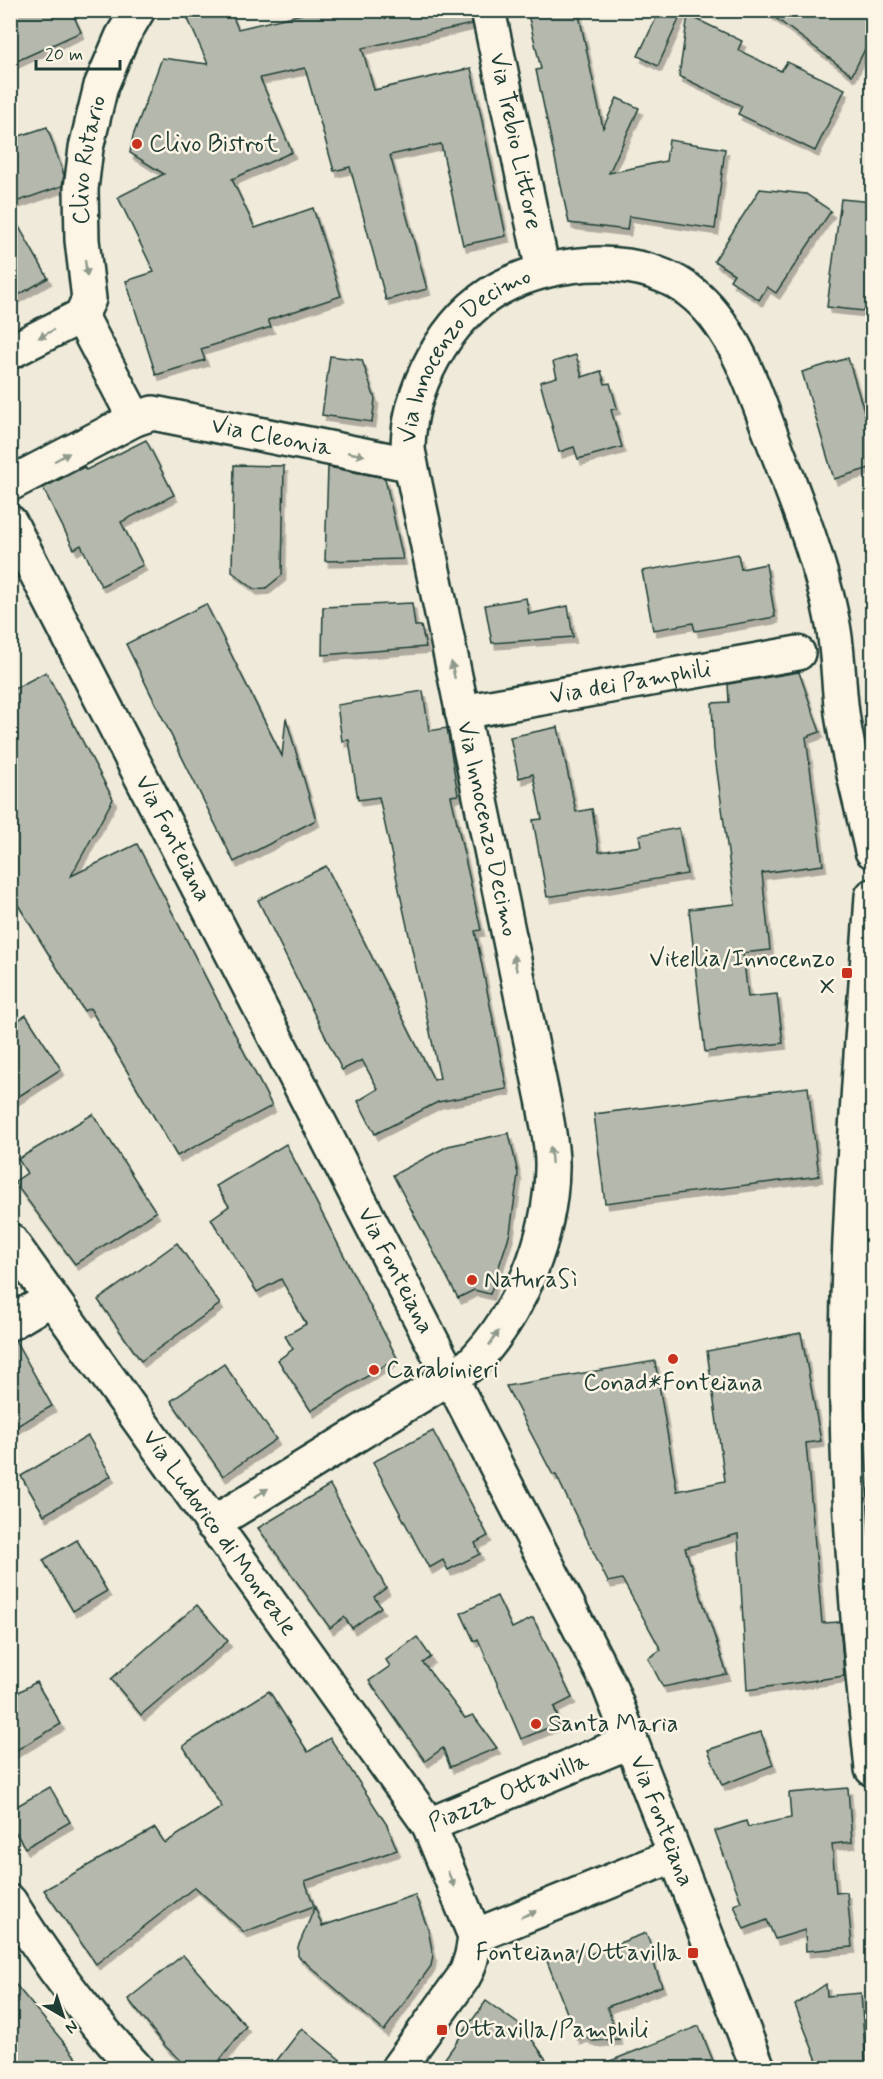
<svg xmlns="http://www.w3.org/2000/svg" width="883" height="2079" viewBox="0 0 883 2079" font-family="Mynerve,sans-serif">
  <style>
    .building { fill: #b5b9ad; stroke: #1f3d34; stroke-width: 1.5; filter: url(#shadow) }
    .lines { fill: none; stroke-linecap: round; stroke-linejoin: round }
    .minor-casing { stroke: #1f3d34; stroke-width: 38 }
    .minor { stroke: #fcf5e5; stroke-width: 33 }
    .oneway { fill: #8e998c }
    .poi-dot { fill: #c8321e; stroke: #fcf5e5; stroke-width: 2 }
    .labels { text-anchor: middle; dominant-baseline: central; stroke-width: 5; stroke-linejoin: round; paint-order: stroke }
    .street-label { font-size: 24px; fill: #1f3d34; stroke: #fcf5e5 }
    .poi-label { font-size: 24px; fill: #1f3d34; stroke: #fcf5e5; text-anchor: start }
  </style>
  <defs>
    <filter id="shadow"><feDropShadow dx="3.5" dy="6" stdDeviation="0" flood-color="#0004"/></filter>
  </defs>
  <rect width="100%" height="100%" fill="#efeada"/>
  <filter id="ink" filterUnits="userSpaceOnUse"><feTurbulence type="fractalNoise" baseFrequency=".0167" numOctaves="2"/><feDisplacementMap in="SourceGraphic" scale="12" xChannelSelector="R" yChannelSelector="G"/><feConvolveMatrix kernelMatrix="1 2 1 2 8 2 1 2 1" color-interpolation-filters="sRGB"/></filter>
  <g filter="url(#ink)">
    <!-- building -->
    <g class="building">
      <polygon points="10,10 71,10 81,32 10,64"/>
      <polygon points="184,10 230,10 238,29 302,14 301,10 470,10 472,24 362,48 374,90 471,68 506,236 463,245 441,144 390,155 427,289 386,300 350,167 334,171 305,68 260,78 292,152 232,179 255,228 313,208 341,296 268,320 271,327 201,349 205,360 156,375 126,281 154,272 118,197 164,174 130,153 133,136 162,58 208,64"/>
      <polygon points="527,10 578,10 603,128 617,98 639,108 609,173 666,161 669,140 725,149 715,229 629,216 627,230 569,223 536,70 541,69"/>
      <polygon points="660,10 683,10 658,66 638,56"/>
      <polygon points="765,10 866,10 873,22 873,33 852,75"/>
      <polygon points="688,15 742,41 738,50 781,71 787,62 845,89 815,151 738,114 742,106 679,76"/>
      <polygon points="47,127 64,175 62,186 10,204 10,139"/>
      <polygon points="760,189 806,194 831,211 776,293 767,287 759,300 730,280 734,274 714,261"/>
      <polygon points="841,199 873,202 873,312 827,307"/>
      <polygon points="10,211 48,278 10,300"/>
      <polygon points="576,355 582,377 601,371 605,384 610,383 617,408 611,410 622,447 578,459 574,447 559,452 540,382 557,377 553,362"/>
      <polygon points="330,356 362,360 375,399 372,422 322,415"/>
      <polygon points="848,358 873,441 873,467 834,479 802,372"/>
      <polygon points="146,440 174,495 121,522 143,565 101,586 81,545 74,549 43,488 84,467 86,470"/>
      <polygon points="234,465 284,466 282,575 266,588 254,589 232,572"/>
      <polygon points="328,467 385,478 403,559 325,561"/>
      <polygon points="738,554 741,569 766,564 775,617 695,631 693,623 653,630 642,571"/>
      <polygon points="526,598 529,614 568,606 573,637 492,643 485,605"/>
      <polygon points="412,603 415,626 421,626 426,647 322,655 323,607"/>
      <polygon points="206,604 282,756 286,718 316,820 234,862 126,644"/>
      <polygon points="46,672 113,799 71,876 137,844 272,1106 177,1156 90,1008 84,1011 10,892 10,691"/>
      <polygon points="799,672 820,732 806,737 823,865 762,873 770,950 743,953 748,997 777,994 783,1043 705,1052 689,909 735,904 714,749 712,703 729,702 728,684"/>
      <polygon points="423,691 429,731 447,728 458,795 451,796 481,930 475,931 507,1089 438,1102 375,1134 358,1101 378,1089 362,1060 342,1070 258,900 326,866 434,1080 440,1078 379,797 358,800 349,740 342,741 337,705"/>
      <polygon points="558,727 576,812 592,809 599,852 641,846 639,835 679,828 687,874 547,897 533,820 542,819 533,774 519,778 510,737"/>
      <polygon points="26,1015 61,1069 10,1102 10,1026"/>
      <polygon points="808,1087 819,1176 605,1203 594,1114"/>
      <polygon points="93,1114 156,1212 75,1264 14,1182 27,1173 18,1159"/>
      <polygon points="509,1133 518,1174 510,1233 490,1294 474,1290 458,1298 393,1175 448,1146"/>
      <polygon points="286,1144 397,1358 311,1411 278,1360 293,1349 285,1336 306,1324 281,1279 257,1292 211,1219 229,1206 216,1186"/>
      <polygon points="177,1243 220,1304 141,1361 98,1300"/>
      <polygon points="801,1333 821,1441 806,1443 822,1623 840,1622 844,1676 747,1690 738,1534 685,1548 727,1674 663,1687 648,1658 661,1650 622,1579 608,1582 556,1475 553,1475 506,1386 655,1361 677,1491 725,1481 707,1351"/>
      <polygon points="15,1340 52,1406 10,1430 10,1342"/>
      <polygon points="224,1364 276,1439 223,1476 171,1401"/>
      <polygon points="433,1431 488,1536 475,1543 480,1554 448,1570 443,1560 429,1568 373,1462"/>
      <polygon points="88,1436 111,1476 44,1515 21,1476"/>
      <polygon points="330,1485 386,1588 374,1597 381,1607 352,1628 344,1617 330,1628 258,1528"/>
      <polygon points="77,1540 107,1591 73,1611 43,1560"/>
      <polygon points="497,1596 512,1628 533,1618 572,1698 554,1707 560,1723 521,1739 478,1639 474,1641 461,1613"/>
      <polygon points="197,1605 228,1641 141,1715 111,1679"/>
      <polygon points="417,1637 431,1657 423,1663 465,1718 473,1715 497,1748 450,1767 443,1748 425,1761 369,1681 390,1666 386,1660"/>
      <polygon points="36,1682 61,1724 10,1754 10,1697"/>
      <polygon points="269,1691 308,1752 330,1738 387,1825 397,1850 305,1881 314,1906 244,1932 195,1887 96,1964 44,1890 155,1828 165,1843 222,1807 183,1746"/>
      <polygon points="761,1732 773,1765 722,1785 708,1750"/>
      <polygon points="50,1787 70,1822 25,1848 10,1823 10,1810"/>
      <polygon points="848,1788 852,1842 832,1844 836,1893 847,1892 852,1947 806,1951 805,1930 775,1939 767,1920 744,1929 734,1905 741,1902 715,1831 746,1821 748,1827 791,1818 789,1793"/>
      <polygon points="415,1895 428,1929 433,1955 431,1966 384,2031 298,1956 298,1947 315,1907 322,1926"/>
      <polygon points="646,1933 655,1957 652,1958 662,1986 607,2007 619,2039 593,2041 584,2036 577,2039 547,1961 584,1946 587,1955"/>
      <polygon points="183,1955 246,2026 214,2068 189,2068 166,2047 128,1999"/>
      <polygon points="10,1978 85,2068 10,2068"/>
      <polygon points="826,1984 827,1996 861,1993 866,2068 820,2068 795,2005"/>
      <polygon points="486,2001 524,2028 552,2068 438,2068"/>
      <polygon points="699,2026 716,2068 595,2068 595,2067"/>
      <polygon points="302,2028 350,2068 271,2068"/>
    </g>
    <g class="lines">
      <defs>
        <g id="minor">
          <path id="s1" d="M488 10 543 271"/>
          <path id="s2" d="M81 316 89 299 82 240 81 189 86 148 101 86 122 37 138 10"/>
          <polyline points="10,352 81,316 135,419 10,484"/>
          <path id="s3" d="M135 419 153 413 409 464"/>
          <path id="s4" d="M10 522 609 1685 758 2068"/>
          <path id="s5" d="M462 712 798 653"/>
          <path d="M872 896C861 1066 845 1237 847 1408 849 1529 860 1649 872 1769"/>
          <path id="s6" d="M10 1240 429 1825 475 1936C473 1952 471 1964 463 1978L398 2068"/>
          <polyline points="10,1323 51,1299"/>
          <path id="s7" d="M212 1524 470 1365C519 1317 551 1237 552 1168 553 1147 547 1125 544 1104L408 450C408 390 445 318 500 288 557 258 646 251 697 297 733 329 752 383 768 427 791 487 822 563 833 625 839 656 838 688 843 720 850 764 862 807 872 851"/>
          <path id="s8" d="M429 1825 631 1741"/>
          <path d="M10 1902C47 1962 88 2017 136 2068"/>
          <polyline points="475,1936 675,1855"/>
        </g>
      </defs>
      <!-- minor casing -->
      <use href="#minor" class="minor-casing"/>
      <!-- minor -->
      <use href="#minor" class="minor"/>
    </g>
    <!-- one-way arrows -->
    <defs><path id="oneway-solid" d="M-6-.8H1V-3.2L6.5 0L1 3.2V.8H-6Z" transform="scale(1.5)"/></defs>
    <g class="oneway">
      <use href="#oneway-solid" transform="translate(86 268) rotate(83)"/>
      <use href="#oneway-solid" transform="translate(46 334) rotate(152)"/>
      <use href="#oneway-solid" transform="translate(356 454) rotate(11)"/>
      <use href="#oneway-solid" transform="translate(62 457) rotate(-28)"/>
      <use href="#oneway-solid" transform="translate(453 670) rotate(-102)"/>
      <use href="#oneway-solid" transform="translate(515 963) rotate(-102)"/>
      <use href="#oneway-solid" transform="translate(551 1155) rotate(-95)"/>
      <use href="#oneway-solid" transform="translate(494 1338) rotate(-56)"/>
      <use href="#oneway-solid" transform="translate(261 1493) rotate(-32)"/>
      <use href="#oneway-solid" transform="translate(451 1879) rotate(67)"/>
      <use href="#oneway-solid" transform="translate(529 1914) rotate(-22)"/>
    </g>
  </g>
  <!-- markers -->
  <g class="poi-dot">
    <circle cx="137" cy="144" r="6"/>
    <rect x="841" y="967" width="12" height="12" rx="3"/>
    <circle cx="472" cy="1280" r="6"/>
    <circle cx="673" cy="1359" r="6"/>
    <circle cx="374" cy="1370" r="6"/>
    <circle cx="536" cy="1724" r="6"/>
    <rect x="687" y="1947" width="12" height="12" rx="3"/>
    <rect x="436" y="2024" width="12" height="12" rx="3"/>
  </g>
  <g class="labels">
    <!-- street labels -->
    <g class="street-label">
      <text stroke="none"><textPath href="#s1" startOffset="134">Via Trebio Littore</textPath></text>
      <text stroke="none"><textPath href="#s2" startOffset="159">Clivo Rutario</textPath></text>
      <text stroke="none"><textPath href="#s7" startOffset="1371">Via Innocenzo Decimo</textPath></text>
      <text stroke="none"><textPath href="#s3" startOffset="140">Via Cleonia</textPath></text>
      <text stroke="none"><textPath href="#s5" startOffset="171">Via dei Pamphili</textPath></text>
      <text transform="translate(487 829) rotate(78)">Via Innocenzo Decimo</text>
      <text stroke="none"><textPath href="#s4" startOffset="356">Via Fonteiana</textPath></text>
      <text stroke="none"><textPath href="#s4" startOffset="842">Via Fonteiana</textPath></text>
      <text stroke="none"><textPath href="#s6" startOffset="360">Via Ludovico di Monreale</textPath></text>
      <text stroke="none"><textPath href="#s8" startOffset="86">Piazza Ottavilla</textPath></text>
      <text stroke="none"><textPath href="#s4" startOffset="1454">Via Fonteiana</textPath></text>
    </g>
    <!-- poi labels -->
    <g class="poi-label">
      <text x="149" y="144">Clivo Bistrot</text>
      <text x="835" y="959" text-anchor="end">Vitellia/Innocenzo<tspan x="835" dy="28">X</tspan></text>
      <text x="484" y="1280">NaturaSì</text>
      <text x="386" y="1370">Carabinieri</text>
      <text x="673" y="1383" text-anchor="middle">Conad*Fonteiana</text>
      <text x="548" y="1724">Santa Maria</text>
      <text x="681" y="1953" text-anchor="end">Fonteiana/Ottavilla</text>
      <text x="454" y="2030">Ottavilla/Pamphili</text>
    </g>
  </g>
  <!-- margin -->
  <rect width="883" height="2079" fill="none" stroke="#fcf5e5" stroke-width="36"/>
  <rect x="18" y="18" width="847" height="2043" fill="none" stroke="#1f3d34" stroke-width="2" filter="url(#ink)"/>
  <!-- north arrow -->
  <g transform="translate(63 2016) rotate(141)" stroke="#fcf5e5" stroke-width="4.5" paint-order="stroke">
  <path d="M0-4.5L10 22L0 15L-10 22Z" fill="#1f3d34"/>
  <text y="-9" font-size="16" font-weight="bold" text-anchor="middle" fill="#1f3d34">N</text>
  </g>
  <!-- scale -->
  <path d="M36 60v9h84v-9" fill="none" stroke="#1f3d34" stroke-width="3"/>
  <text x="45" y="60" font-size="18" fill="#1f3d34" stroke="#fcf5e5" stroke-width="4.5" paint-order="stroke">20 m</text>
</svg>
